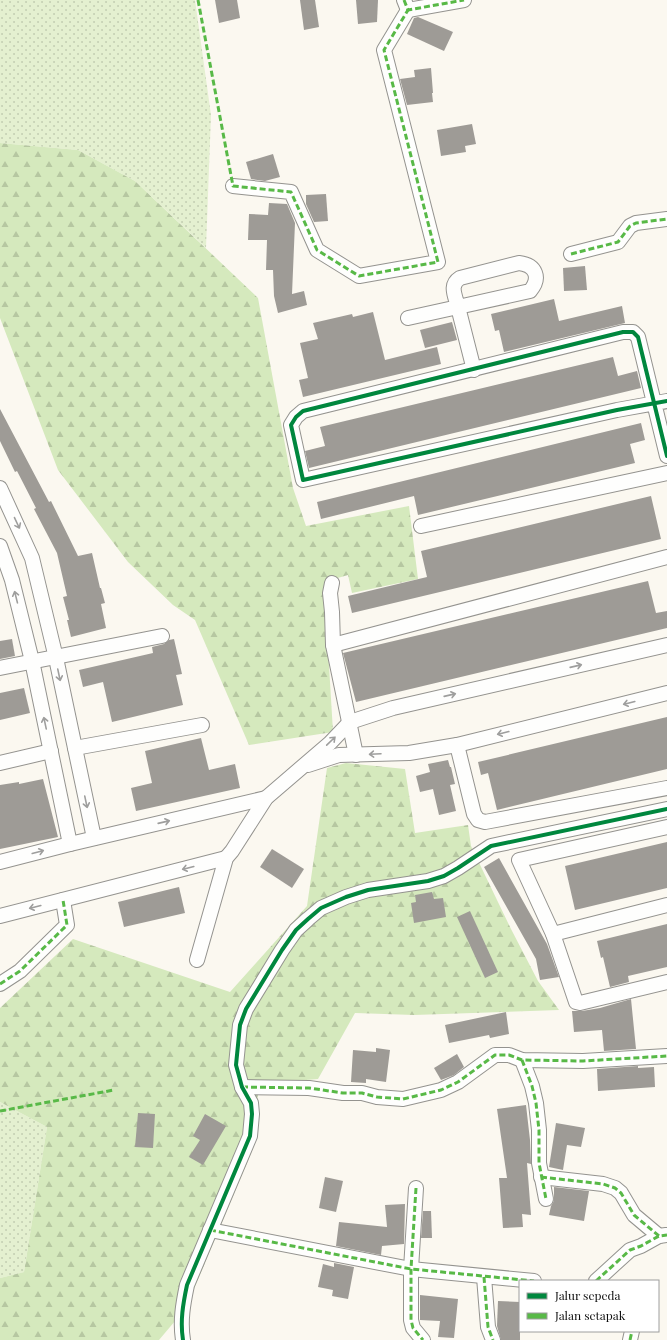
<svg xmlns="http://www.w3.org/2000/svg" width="667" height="1340" viewBox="0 0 667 1340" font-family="'Playfair Display',serif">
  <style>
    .grass { fill: url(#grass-dots) }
    .forest { fill: url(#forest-firs) }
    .building { fill: #9e9b96 }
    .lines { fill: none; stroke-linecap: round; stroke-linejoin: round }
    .minor-casing { stroke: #94938f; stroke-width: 16 }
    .minor { stroke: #fefefd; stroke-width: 14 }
    .quiet { stroke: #58b947; stroke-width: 3; stroke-dasharray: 6 3; stroke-linecap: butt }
    .cycleway-casing { stroke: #fff; stroke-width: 6 }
    .cycleway { stroke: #00873e; stroke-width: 4 }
    .oneway { stroke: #9e9e9d }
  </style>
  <defs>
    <pattern id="grass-dots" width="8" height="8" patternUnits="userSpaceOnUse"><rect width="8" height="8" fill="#e4f0d0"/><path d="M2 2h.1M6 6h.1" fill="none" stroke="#c2cdb1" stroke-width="1.8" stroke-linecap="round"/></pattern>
    <pattern id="forest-firs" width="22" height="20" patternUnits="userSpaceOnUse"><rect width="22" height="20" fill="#d5e9bd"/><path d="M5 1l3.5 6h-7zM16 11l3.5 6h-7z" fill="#b6c7a1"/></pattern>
  </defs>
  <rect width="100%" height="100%" fill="#fbf8f0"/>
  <!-- grass -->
  <g class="grass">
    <polygon points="0,0 195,0 211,115 206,248 135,181 78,150 0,143"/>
    <polygon points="0,1102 47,1127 24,1272 0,1278"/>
  </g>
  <!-- forest -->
  <g class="forest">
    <polygon points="0,143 78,150 135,181 258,298 293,488 306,526 409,506 418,579 352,593 348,575 324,582 333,732 249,745 195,620 173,605 128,562 58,470 0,318"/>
    <polygon points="346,763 405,769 415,833 468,825 471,846 511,929 538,981 559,1010 414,1015 355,1013 318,1079 259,1084 252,1151 186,1308 159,1340 0,1340 0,1278 24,1272 47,1127 0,1102 0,1008 73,939 230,992 307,906 327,768"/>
  </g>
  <!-- building -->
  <g class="building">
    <polygon points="215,0 237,0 240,18 219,23"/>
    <polygon points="300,0 315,0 319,27 304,30"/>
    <polygon points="356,0 378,0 377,22 358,24"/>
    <polygon points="418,17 453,32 444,51 407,34 414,18"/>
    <polygon points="431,68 433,93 432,93 433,102 407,105 400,79 415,77 414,70"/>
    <polygon points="472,124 476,144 465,146 466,152 441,156 437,130"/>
    <polygon points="273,154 280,177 265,181 251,179 246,162"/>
    <polygon points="326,194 328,221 314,222 306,204 306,195"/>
    <polygon points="269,203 287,204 295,223 292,294 304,291 307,305 278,313 274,296 273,270 266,270 267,240 248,240 249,214 268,215"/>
    <polygon points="585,266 587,290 564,291 563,268"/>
    <polygon points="554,299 559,321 622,306 625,323 504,352 499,330 495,331 491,314"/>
    <polygon points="373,312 385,360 437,347 441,364 303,397 299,380 308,378 300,343 318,339 313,323 352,314 353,317"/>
    <polygon points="452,322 457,340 425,348 420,330"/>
    <polygon points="613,357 618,376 637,371 641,388 309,468 305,451 325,446 320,427"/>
    <polygon points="0,409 49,502 51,501 78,556 92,553 100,588 101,588 105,603 101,604 106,628 71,637 67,620 69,620 63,597 67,596 57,553 34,509 36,508 17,471 15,472 0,441"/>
    <polygon points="641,423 645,440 630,444 635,463 418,515 414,496 321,519 317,502"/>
    <polygon points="651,496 661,539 352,613 348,596 427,577 421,551"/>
    <polygon points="648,581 656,613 667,611 667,628 356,702 343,653"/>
    <polygon points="12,639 15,656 0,659 0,641"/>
    <polygon points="174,639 182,674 176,675 183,705 112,722 103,682 83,687 79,670 153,653 152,647 164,644 169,640"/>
    <polygon points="24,688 30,713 0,720 0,693"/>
    <polygon points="667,717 667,769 497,810 488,773 481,775 478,762"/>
    <polygon points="201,738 209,770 235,764 240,788 136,811 131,788 152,783 145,751"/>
    <polygon points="448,760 450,767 451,767 455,784 450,785 456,811 439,815 433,789 420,792 416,776 430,772 428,764"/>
    <polygon points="43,779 58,837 0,849 0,785 19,782 19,784"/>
    <polygon points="667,842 667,888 575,910 565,866"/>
    <polygon points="272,849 304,869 292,888 260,867"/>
    <polygon points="499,858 547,944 559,977 540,980 536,959 484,867"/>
    <polygon points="179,887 185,913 124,927 118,902"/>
    <polygon points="432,892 434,899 443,898 446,917 414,923 411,903 416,902 415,895"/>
    <polygon points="470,911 498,972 485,978 457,917"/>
    <polygon points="667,924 667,967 628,976 629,982 610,987 603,957 601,958 597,941"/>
    <polygon points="631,999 636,1049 604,1051 602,1030 574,1032 572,1011 582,1011 600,1008"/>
    <polygon points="506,1012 509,1034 490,1038 489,1035 449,1043 445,1025"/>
    <polygon points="376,1048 390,1050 386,1082 366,1079 366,1083 351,1082 353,1050 376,1052"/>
    <polygon points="457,1054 464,1067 454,1075 441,1080 434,1068"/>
    <polygon points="638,1066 638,1068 654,1067 655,1087 598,1091 597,1069"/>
    <polygon points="526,1105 530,1140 531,1164 527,1163 531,1215 522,1214 523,1227 503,1228 499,1178 507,1178 497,1109"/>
    <polygon points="138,1113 155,1114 153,1148 135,1147"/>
    <polygon points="205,1114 226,1126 203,1165 189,1157 200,1140 193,1136"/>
    <polygon points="556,1123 585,1128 581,1147 567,1145 563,1170 549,1167"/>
    <polygon points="325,1177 343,1181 336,1212 319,1208"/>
    <polygon points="554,1187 589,1191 584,1221 549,1215 551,1206 554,1201"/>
    <polygon points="405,1204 404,1244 382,1246 381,1255 336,1246 339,1222 387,1227 385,1205"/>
    <polygon points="423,1211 431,1211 432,1238 421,1238"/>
    <polygon points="334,1263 354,1267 348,1299 332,1296 333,1290 318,1287 323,1264 334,1267"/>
    <polygon points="420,1295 458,1299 454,1338 438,1337 440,1321 420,1320"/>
    <polygon points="498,1301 520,1302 520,1340 501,1340 497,1326"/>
  </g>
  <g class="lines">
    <defs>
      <g id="minor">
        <polyline points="404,0 408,10 464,0"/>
        <polyline points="233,186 291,192 317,250 359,276 438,262 384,50 408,10"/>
        <polyline points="571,254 618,242 630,226 636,223 667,219"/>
        <path d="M408 318 458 307C455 295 449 285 460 278L519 263C536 265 541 278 530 291L458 307 474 370"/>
        <polyline points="667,401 617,410 303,480 291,425 296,417 303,411 623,332 633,332 638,337 667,456"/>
        <polyline points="0,488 32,558 56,658 94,838"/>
        <polyline points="421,526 667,473"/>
        <polyline points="0,546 12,580 32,661 70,844"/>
        <polyline points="332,583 330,593 332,612 333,645 356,755"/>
        <polyline points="333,645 667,557"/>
        <polyline points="0,668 162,636"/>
        <polyline points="457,745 474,814 478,820 485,822 667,788"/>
        <polyline points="75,748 202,725"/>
        <polyline points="0,763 51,751"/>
        <polyline points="308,765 339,755 409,753 457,745 667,693"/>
        <polyline points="667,827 519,860 553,934 576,1002 580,1003 667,982"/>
        <polyline points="0,862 70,844 266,798"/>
        <polyline points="0,916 226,858"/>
        <polyline points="553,934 667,905"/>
        <polyline points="197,960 226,858 232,851 266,798 330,743 350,722 393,708 667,645"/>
        <polyline points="0,984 20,971 67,925 63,900"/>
        <polyline points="522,1060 532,1086 536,1103 539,1130 539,1163 546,1199"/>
        <polyline points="242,1087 309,1088 343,1093 362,1093 377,1097 403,1099 441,1090 458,1082 495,1055 509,1055 522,1060 583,1061 667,1056"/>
        <polyline points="541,1177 603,1184 615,1188 621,1193 634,1215 659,1236"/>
        <polyline points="416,1188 411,1269 411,1320 413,1328 423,1340"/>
        <polyline points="210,1230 411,1269 534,1281"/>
        <polyline points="484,1277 488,1327 493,1340"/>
        <polyline points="596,1281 630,1250 641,1246 659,1236 666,1235"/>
        <path d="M183 1340C180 1321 183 1304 187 1285L250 1136 252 1114 251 1103 242 1087 236 1065 240 1025 246 1009 282 950 296 930 308 919 321 908 346 897 368 890 428 881 444 876 458 868 491 846 667 809"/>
        <polyline points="630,1340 632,1331"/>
      </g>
    </defs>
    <!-- minor casing -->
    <use href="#minor" class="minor-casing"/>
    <!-- minor -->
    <use href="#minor" class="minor"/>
    <!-- quiet -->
    <g class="quiet">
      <polyline points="198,0 233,186 291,192 317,250 359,276 438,262 384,50 408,10"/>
      <polyline points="404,0 408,10 464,0"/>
      <polyline points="571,254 618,242 630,226 636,223 667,219"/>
      <polyline points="0,984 20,971 67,925 63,900"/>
      <polyline points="522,1060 532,1086 536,1103 539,1130 539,1163 546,1199"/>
      <polyline points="242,1087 309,1088 343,1093 362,1093 377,1097 403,1099 441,1090 458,1082 495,1055 509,1055 522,1060 583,1061 667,1056"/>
      <polyline points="0,1111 114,1090"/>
      <polyline points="541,1177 603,1184 615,1188 621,1193 634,1215 659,1236"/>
      <polyline points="416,1188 411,1269 411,1320 413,1328 423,1340"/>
      <polyline points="210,1230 411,1269 534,1281"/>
      <polyline points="484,1277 488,1327 493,1340"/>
      <polyline points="596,1281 630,1250 641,1246 659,1236 667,1235"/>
      <polyline points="630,1340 632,1331"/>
    </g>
    <defs>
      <g id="cycleway">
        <polyline points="667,401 617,410 303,480 291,425 296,417 303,411 623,332 633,332 638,337 667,456"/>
        <path d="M183 1340C180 1321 183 1304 187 1285L250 1136 252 1114 251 1103 242 1087 236 1065 240 1025 246 1009 282 950 296 930 308 919 321 908 346 897 368 890 428 881 444 876 458 868 491 846 667 809"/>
      </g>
    </defs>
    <!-- cycleway casing -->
    <use href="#cycleway" class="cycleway-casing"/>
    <!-- cycleway -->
    <use href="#cycleway" class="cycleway"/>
  </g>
  <!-- one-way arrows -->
  <defs><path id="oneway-shaft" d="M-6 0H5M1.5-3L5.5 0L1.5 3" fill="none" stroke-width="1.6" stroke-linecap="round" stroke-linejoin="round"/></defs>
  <g class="oneway">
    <use href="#oneway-shaft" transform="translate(17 523) rotate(65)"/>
    <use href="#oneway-shaft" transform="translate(16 597) rotate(-104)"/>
    <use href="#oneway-shaft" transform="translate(576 666) rotate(-13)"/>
    <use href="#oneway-shaft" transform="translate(59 675) rotate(78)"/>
    <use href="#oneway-shaft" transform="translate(450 695) rotate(-13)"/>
    <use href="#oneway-shaft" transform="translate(629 703) rotate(166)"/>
    <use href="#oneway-shaft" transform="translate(45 723) rotate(-102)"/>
    <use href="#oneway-shaft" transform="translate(503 733) rotate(166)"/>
    <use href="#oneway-shaft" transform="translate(331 741) rotate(-44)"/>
    <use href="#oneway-shaft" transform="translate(375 754) rotate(177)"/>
    <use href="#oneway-shaft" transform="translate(86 802) rotate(78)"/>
    <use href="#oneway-shaft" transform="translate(164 822) rotate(-13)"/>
    <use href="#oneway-shaft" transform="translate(38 852) rotate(-15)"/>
    <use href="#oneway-shaft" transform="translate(188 868) rotate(166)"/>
    <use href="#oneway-shaft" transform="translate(35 907) rotate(166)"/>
  </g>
  <!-- legend -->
  <rect x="519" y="1280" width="140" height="52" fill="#ffffff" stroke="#9e9e9e"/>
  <rect x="527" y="1293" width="20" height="6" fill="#00873e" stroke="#9e9e9e"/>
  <text x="555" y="1300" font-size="12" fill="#0d0d0d">Jalur sepeda</text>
  <rect x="527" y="1313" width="20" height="6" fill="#58b947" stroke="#9e9e9e"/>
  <text x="555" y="1320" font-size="12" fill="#0d0d0d">Jalan setapak</text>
</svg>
